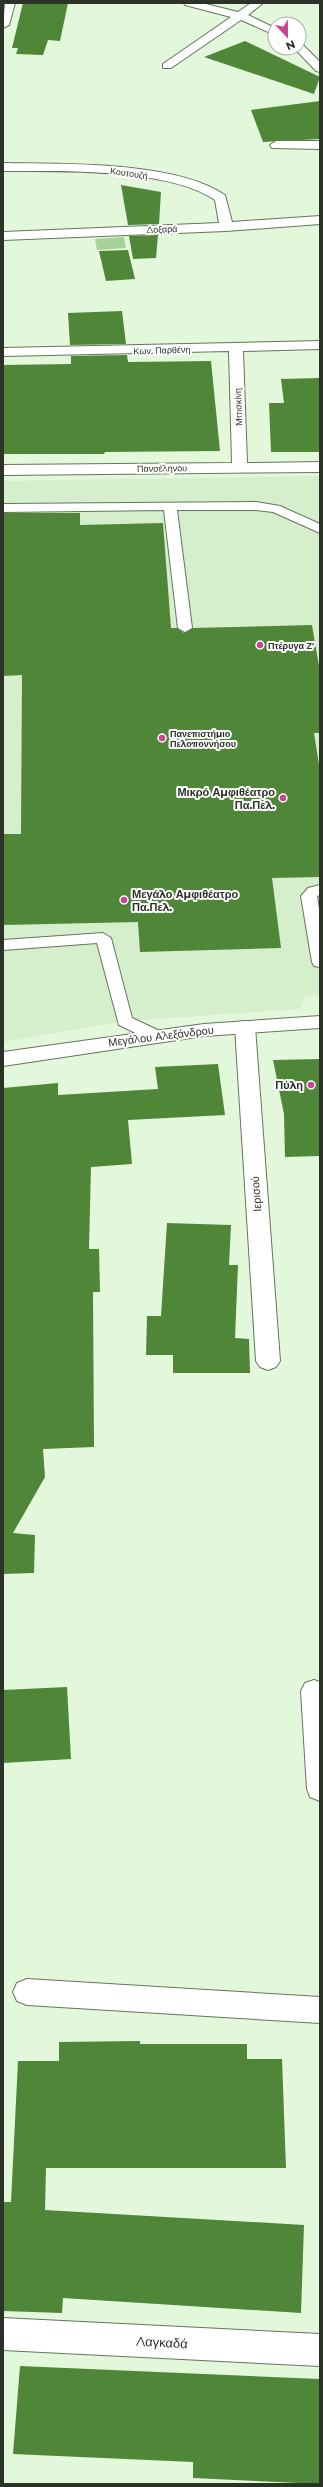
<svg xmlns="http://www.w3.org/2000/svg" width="323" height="2487" viewBox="0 0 323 2487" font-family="Montserrat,sans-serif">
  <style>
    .built { fill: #d5eecb }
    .green { fill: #a7d297 }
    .building { fill: #4f8637 }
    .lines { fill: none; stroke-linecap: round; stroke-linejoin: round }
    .lane-casing { stroke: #63765c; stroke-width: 2 }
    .street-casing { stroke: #63765c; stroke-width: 2 }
    .secondary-casing { stroke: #63765c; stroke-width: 2 }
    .lane { fill: #fff; fill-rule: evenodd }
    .street { fill: #fff; fill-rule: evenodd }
    .secondary { fill: #fff; fill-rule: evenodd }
    .poi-dot { fill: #c54691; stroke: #fff; stroke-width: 1.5 }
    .labels { text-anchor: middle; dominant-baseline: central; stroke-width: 4; stroke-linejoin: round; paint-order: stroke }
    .far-street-label { font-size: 9px; fill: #2b3328; stroke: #fff }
    .far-poi-label { font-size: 9px; font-weight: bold; fill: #2b3328; stroke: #fff; text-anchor: start }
    .poi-label { font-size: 11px; font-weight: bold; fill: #2b3328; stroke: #fff; text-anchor: end }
    .street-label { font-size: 11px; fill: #2b3328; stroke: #fff }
    .near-street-label { font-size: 13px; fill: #2b3328; stroke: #fff }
  </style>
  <rect width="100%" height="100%" fill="#e3f8db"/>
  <!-- built -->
  <polygon class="built" points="320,476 320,995 305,996 301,1009 125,1021 3,1042 3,481"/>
  <!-- green -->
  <polygon class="green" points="124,237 126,248 97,250 95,239"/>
  <!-- building -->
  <g class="building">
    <polygon points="23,3 68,3 60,41 48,40 43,55 16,54 18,48 12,48"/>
    <polygon points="245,41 320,77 314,94 204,57"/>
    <polygon points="320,101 320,139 263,142 251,110"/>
    <polygon points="121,185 161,192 159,224 128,225"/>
    <polygon points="158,235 156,258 133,259 129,236"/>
    <polygon points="128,250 135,279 106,281 99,251"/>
    <polygon points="122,311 126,344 70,345 68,313"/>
    <polygon points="127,355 128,362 211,361 220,451 105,452 104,454 3,454 3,365 71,364 71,356"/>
    <polygon points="320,378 320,452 271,452 269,403 284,403 281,379"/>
    <polygon points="3,513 80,513 80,525 163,523 171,628 177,628 184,633 193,628 312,625 320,672 320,733 314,733 320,771 320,877 272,878 281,948 140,952 138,922 3,925 3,834 21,834 22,675 3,676"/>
    <polygon points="320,1059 320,1156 285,1157 284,1114 273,1060"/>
    <polygon points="218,1064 225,1115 128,1120 132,1164 91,1167 89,1249 99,1249 100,1292 93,1292 94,1447 43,1449 45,1477 13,1533 35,1535 34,1573 3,1574 3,1088 58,1083 58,1095 158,1089 155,1067"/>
    <polygon points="167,1223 231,1225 229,1265 238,1265 235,1338 249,1339 250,1373 173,1373 173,1355 146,1355 147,1316 161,1316"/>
    <polygon points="67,1687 71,1759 3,1763 3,1690"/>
    <polygon points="140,2041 140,2044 247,2044 247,2059 282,2059 286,2168 46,2168 45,2210 304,2225 301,2313 63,2298 62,2313 3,2311 3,2202 11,2202 18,2061 59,2061 59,2042"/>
    <polygon points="20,2366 320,2379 320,2484 193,2478 193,2462 13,2454"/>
  </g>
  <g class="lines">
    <defs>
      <g id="lane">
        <polygon points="256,502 280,506 320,524 320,533 273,512 256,510 177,510 192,628 185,632 178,628 164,510 3,512 3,504"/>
        <polygon points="320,885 320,895 317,896 320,915 320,967 314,966 312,962 301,896 308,888"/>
        <polygon points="103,933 111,938 132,1018 162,1032 164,1036 162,1040 150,1040 119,1025 97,943 3,950 3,940"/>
      </g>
      <g id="street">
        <polygon points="5,3 15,3 9,25 3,28"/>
        <polygon points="184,3 202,3 238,12 251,3 263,3 248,15 275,28 275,35 241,20 171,68 163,68 163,64 231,17 185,5"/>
        <polygon points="299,44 303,45 320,62 320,72 316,71 295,49 299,48"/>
        <polygon points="276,141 320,141 320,149 272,148 270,145"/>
        <path d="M3 163C64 164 175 161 225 195L232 222 320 216V224L226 231 3 240V232L219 223 215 200C169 168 59 171 3 171Z"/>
        <polygon points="320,341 320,349 243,351 247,463 320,462 320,472 3,475 3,465 232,463 229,351 3,356 3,348"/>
        <polygon points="245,1021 252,1022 255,1027 280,1361 276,1367 268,1370 260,1367 256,1361 235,1027 238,1022"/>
        <polygon points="314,1680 320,1682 320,1801 310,1797 307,1789 301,1691 305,1683"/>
        <polygon points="27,1979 320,1997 320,2023 27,2005 17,2001 13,1992 17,1983"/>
        <polygon points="3,2318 320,2334 320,2366 3,2350"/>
      </g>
      <polygon id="secondary" points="320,1016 320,1028 204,1036 3,1066 3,1052 204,1024"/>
    </defs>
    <!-- lane casing -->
    <use href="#lane" class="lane-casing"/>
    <!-- street casing -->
    <use href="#street" class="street-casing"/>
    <!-- secondary casing -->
    <use href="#secondary" class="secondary-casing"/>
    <!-- lane -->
    <use href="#lane" class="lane"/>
    <!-- street -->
    <use href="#street" class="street"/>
    <!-- secondary -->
    <use href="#secondary" class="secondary"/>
  </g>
  <!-- markers -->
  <g class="poi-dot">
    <circle cx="260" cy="645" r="4"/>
    <circle cx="162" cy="738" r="4"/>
    <circle cx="283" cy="798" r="4"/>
    <circle cx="124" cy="900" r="4"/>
    <circle cx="311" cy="1085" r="4"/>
  </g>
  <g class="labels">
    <!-- far-street labels -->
    <g class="far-street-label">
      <text transform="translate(129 173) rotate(8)">Κουτουζή</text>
      <text transform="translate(162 229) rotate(-2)">Δοξαρά</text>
      <text transform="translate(162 350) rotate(-2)">Κων. Παρθένη</text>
      <text transform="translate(238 407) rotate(-92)">Μπισκίνη</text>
      <text transform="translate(162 468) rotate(-1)">Πανσέληνου</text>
    </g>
    <!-- far-poi labels -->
    <g class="far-poi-label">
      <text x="268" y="645">Πτέρυγα Ζ'</text>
      <text x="170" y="733">Πανεπιστήμιο<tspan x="170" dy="10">Πελοποννήσου</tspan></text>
    </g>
    <!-- poi labels -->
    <g class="poi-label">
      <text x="275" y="792">Μικρό Αμφιθέατρο<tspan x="275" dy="13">Πα.Πελ.</tspan></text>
      <text x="132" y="894" text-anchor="start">Μεγάλο Αμφιθέατρο<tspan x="132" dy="13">Πα.Πελ.</tspan></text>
      <text x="303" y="1085">Πύλη</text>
    </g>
    <!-- street labels -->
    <g class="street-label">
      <text transform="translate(161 1036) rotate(-7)">Μεγάλου Αλεξάνδρου</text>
      <text transform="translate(256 1194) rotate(-94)">Ιερισού</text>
    </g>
    <!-- near-street labels -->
    <g class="near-street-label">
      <text transform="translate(162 2342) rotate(3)">Λαγκαδά</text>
    </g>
  </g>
  <!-- border -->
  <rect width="323" height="2487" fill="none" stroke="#2b3328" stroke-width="8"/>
  <!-- north arrow -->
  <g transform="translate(287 36) rotate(158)"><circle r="19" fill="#ffffff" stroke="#aaada9"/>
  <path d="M0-3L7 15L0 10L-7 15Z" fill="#c54691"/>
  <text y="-6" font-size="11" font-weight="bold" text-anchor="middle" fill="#2b3328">N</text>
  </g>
</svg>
